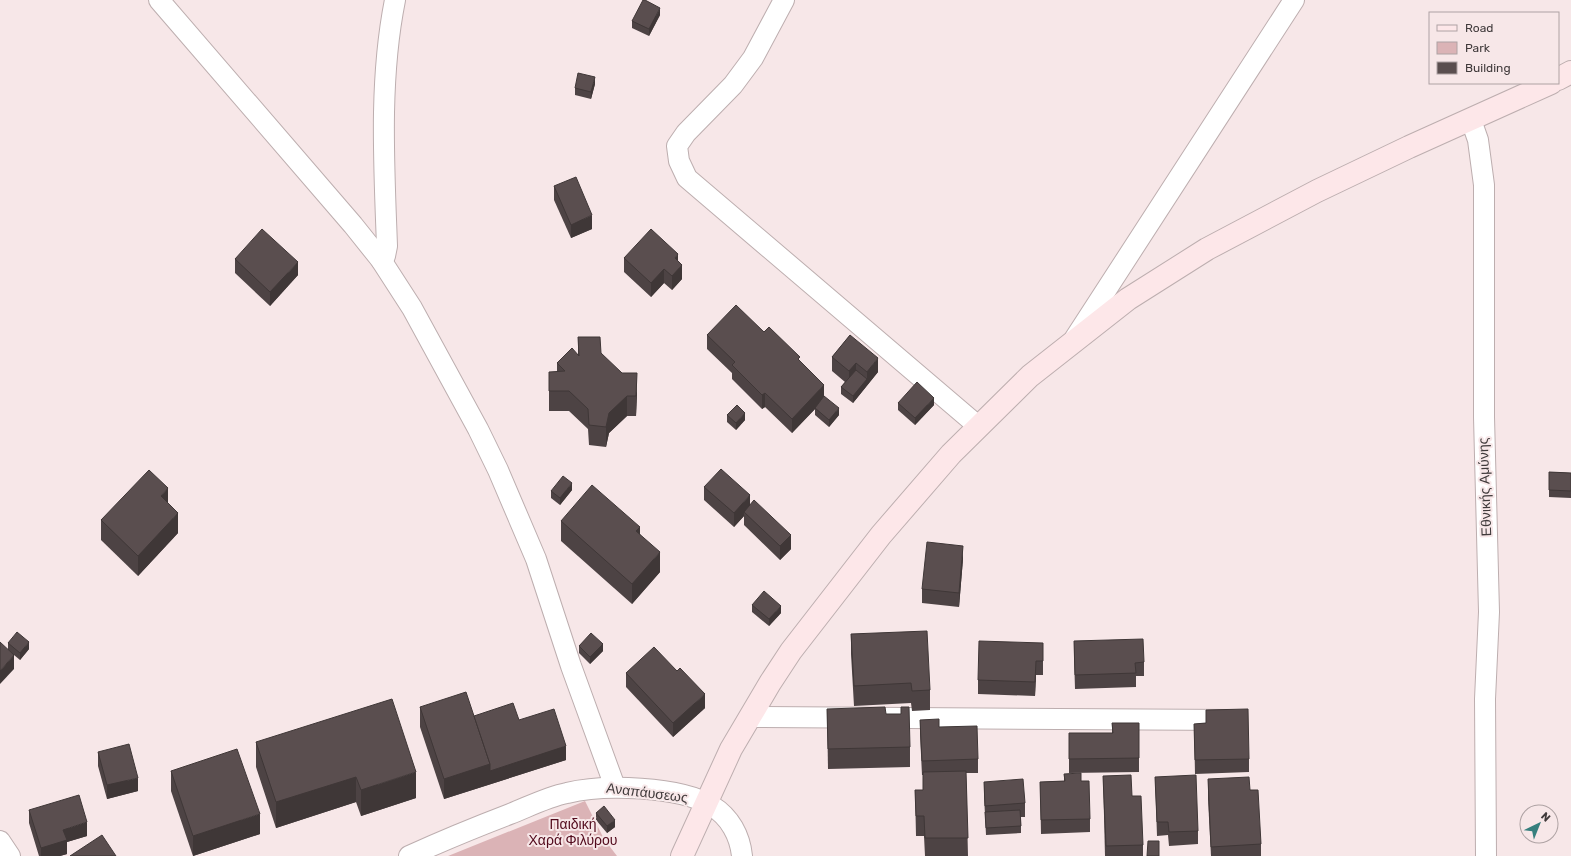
<svg xmlns="http://www.w3.org/2000/svg" width="1571" height="856" viewBox="0 0 1571 856" font-family="Rubik,sans-serif">
  <style>
    .green { fill: #dbb3b6 }
    .lines { fill: none; stroke-linecap: round; stroke-linejoin: round }
    .street-casing { stroke: #bdaeaf; stroke-width: 22 }
    .secondary-casing { stroke: #bdaeaf; stroke-width: 24 }
    .street { stroke: #fff; stroke-width: 20 }
    .secondary { stroke: #fde7e9; stroke-width: 22 }
    .wall { fill: #4d4344 }
    .shaded-wall { fill: #3f3737 }
    .building { fill: #5a4e4f; stroke: #3f3737 }
    .labels { text-anchor: middle; dominant-baseline: central; stroke-width: 4; stroke-linejoin: round; paint-order: stroke }
    .street-label { font-size: 14px; fill: #403a3b; stroke: #f7e7e8 }
    .park-label { font-size: 14px; fill: #520a1c; stroke: #f7e7e8 }
  </style>
  <rect width="100%" height="100%" fill="#f7e7e8"/>
  <!-- green -->
  <polygon class="green" points="585,801 604,839 617,856 448,856"/>
  <g class="lines">
    <defs>
      <g id="street">
        <polyline points="159,0 353,225 381,260 412,308 478,429 498,470 536,559 571,666 615,787"/>
        <polyline points="784,0 753,58 733,85 686,133 677,146 679,161 687,178 978,426"/>
        <polyline points="1471,120 1478,140 1484,185 1484,417 1489,612 1485,699 1486,856"/>
        <path d="M381 260 385 256 387 246C384 164 379 80 395 0"/>
        <polyline points="1075,338 1294,0"/>
        <polyline points="750,717 1231,720"/>
        <polyline points="0,841 10,856"/>
        <path d="M409 856C442 841 476 827 510 814 528 807 547 797 567 793 603 784 680 786 712 806 730 817 740 836 742 856"/>
      </g>
      <g id="secondary">
        <polyline points="1558,79 1571,72"/>
        <polyline points="682,856 731,749 770,683 791,651 881,535 951,454 1030,376 1128,299 1207,249 1317,191 1409,147 1551,83"/>
      </g>
    </defs>
    <!-- street casing -->
    <use href="#street" class="street-casing"/>
    <!-- secondary casing -->
    <use href="#secondary" class="secondary-casing"/>
    <!-- street -->
    <use href="#street" class="street"/>
    <!-- secondary -->
    <use href="#secondary" class="secondary"/>
  </g>
  <!-- wall -->
  <g class="wall">
    <polygon points="660,15 649,36 632,28 632,21"/>
    <polygon points="595,84 591,99 575,95 575,88"/>
    <polygon points="554,186 592,229 571,238 554,200"/>
    <polygon points="624,258 678,261 682,279 672,290 664,283 651,297 624,272"/>
    <polygon points="235,259 298,275 270,306 235,273"/>
    <polygon points="764,332 800,361 824,396 839,415 829,427 815,415 815,409 792,433 765,407 762,409 732,379 732,373 707,349 707,335"/>
    <polygon points="850,335 878,372 853,403 841,394 841,387 845,382 832,371 832,357"/>
    <polygon points="578,337 601,353 637,393 636,416 627,416 609,433 606,447 589,445 588,429 569,411 549,411 549,372 557,372 557,363 578,354"/>
    <polygon points="898,403 934,405 915,425 898,410"/>
    <polygon points="727,415 745,420 736,430 727,422"/>
    <polygon points="1549,472 1571,473 1571,498 1549,497"/>
    <polygon points="704,487 750,505 791,549 780,560 744,525 744,516 734,527 704,500"/>
    <polygon points="572,490 560,505 551,498 551,491"/>
    <polygon points="168,503 178,533 138,576 101,540 101,520"/>
    <polygon points="561,521 640,534 660,572 632,604 561,541"/>
    <polygon points="963,559 959,607 922,603 922,589"/>
    <polygon points="752,605 781,613 769,626 752,612"/>
    <polygon points="851,634 930,690 930,710 912,711 911,703 854,706 851,654"/>
    <polygon points="1074,641 1144,662 1144,676 1136,676 1136,687 1075,689 1074,655"/>
    <polygon points="8,643 29,649 20,660 8,650"/>
    <polygon points="579,646 603,651 590,664 579,653"/>
    <polygon points="1043,657 1043,675 1036,675 1035,696 978,694 978,680"/>
    <polygon points="626,673 705,708 673,737 626,687"/>
    <polygon points="420,707 474,716 519,720 566,760 444,799 420,727"/>
    <polygon points="827,709 886,714 910,747 910,767 828,769"/>
    <polygon points="1206,710 1249,759 1249,772 1195,774 1194,724 1206,723"/>
    <polygon points="920,720 939,727 978,759 978,773 966,773 968,856 925,856 924,836 916,836 915,790 923,790 923,775 922,775 920,734"/>
    <polygon points="1112,723 1139,758 1139,772 1069,773 1069,733 1112,733"/>
    <polygon points="256,742 416,798 361,816 356,802 276,828 256,767"/>
    <polygon points="98,752 138,791 107,799 98,766"/>
    <polygon points="171,771 260,834 193,856 171,791"/>
    <polygon points="1064,774 1081,781 1090,819 1090,832 1041,834 1040,782 1064,781"/>
    <polygon points="1103,776 1132,796 1143,845 1143,856 1105,856"/>
    <polygon points="1155,777 1198,831 1198,844 1169,846 1168,835 1157,836"/>
    <polygon points="1208,779 1250,790 1261,844 1261,856 1211,856 1208,799"/>
    <polygon points="984,782 1025,803 1025,817 1021,817 1021,833 986,835 984,795"/>
    <polygon points="29,810 87,836 67,842 67,854 60,856 39,856 29,823"/>
    <polygon points="596,813 615,827 607,833 596,820"/>
  </g>
  <!-- shaded-wall -->
  <g class="shaded-wall">
    <polygon points="660,8 660,15 649,36 649,29"/>
    <polygon points="595,77 595,84 591,99 591,92"/>
    <polygon points="592,215 592,229 571,238 571,225"/>
    <polygon points="678,254 678,268 675,258"/>
    <polygon points="298,262 298,275 270,306 270,292"/>
    <polygon points="682,265 682,279 672,290 672,276"/>
    <polygon points="664,269 664,283 651,297 651,283"/>
    <polygon points="878,358 878,372 853,403 853,396 867,379 867,372"/>
    <polygon points="856,363 856,377 849,385 849,371"/>
    <polygon points="637,373 637,393 636,416 636,396"/>
    <polygon points="824,385 824,399 815,408 815,409 792,433 792,419"/>
    <polygon points="765,393 765,407 762,409 762,395"/>
    <polygon points="627,396 627,416 609,433 606,447 606,427 609,413"/>
    <polygon points="934,398 934,405 915,425 915,418"/>
    <polygon points="839,408 839,415 829,427 829,420"/>
    <polygon points="745,413 745,420 736,430 736,423"/>
    <polygon points="572,483 572,490 560,505 560,498"/>
    <polygon points="168,488 168,508 161,496"/>
    <polygon points="750,495 750,509 744,512 744,516 734,527 734,513"/>
    <polygon points="178,513 178,533 138,576 138,556"/>
    <polygon points="640,527 640,547 636,531"/>
    <polygon points="791,535 791,549 780,560 780,546"/>
    <polygon points="963,546 963,559 959,607 959,593"/>
    <polygon points="660,552 660,572 632,604 632,584"/>
    <polygon points="781,606 781,613 769,626 769,619"/>
    <polygon points="29,642 29,649 20,660 20,653"/>
    <polygon points="603,644 603,651 590,664 590,657"/>
    <polygon points="14,655 14,669 0,684 0,671"/>
    <polygon points="1036,661 1036,675 1035,696 1035,682"/>
    <polygon points="705,694 705,708 673,737 673,723"/>
    <polygon points="566,746 566,760 444,799 444,779 490,764"/>
    <polygon points="416,772 416,798 361,816 361,790"/>
    <polygon points="356,777 356,802 276,828 276,802"/>
    <polygon points="138,778 138,791 107,799 107,785"/>
    <polygon points="260,814 260,834 193,856 193,836"/>
    <polygon points="615,820 615,827 607,833 607,826"/>
    <polygon points="87,822 87,836 67,842 67,854 60,856 41,856 41,848 63,830"/>
  </g>
  <!-- building -->
  <g class="building">
    <polygon points="643,0 645,0 660,8 649,29 632,21"/>
    <polygon points="578,73 595,77 591,92 575,88"/>
    <polygon points="576,177 592,215 571,225 554,186"/>
    <polygon points="262,229 298,262 270,292 235,259"/>
    <polygon points="651,229 678,254 675,258 682,265 672,276 664,269 651,283 624,258"/>
    <polygon points="736,305 764,332 769,327 800,357 798,359 824,385 792,419 765,393 762,395 732,365 735,362 707,335"/>
    <polygon points="850,335 878,358 867,372 856,363 849,371 832,357"/>
    <polygon points="578,337 600,337 601,353 622,373 637,373 636,396 627,396 609,413 606,427 589,425 588,409 569,391 549,391 549,372 565,371 557,363 572,348 579,356"/>
    <polygon points="856,370 867,379 853,396 841,387"/>
    <polygon points="917,382 934,398 915,418 898,403"/>
    <polygon points="824,396 839,408 829,420 815,408"/>
    <polygon points="737,405 745,413 736,423 727,415"/>
    <polygon points="721,469 750,495 734,513 704,487"/>
    <polygon points="149,470 168,488 161,496 178,513 138,556 101,520"/>
    <polygon points="1549,472 1571,473 1571,491 1549,490"/>
    <polygon points="563,476 572,483 560,498 551,491"/>
    <polygon points="592,485 640,527 636,531 660,552 632,584 561,521"/>
    <polygon points="754,500 791,535 780,546 744,512"/>
    <polygon points="927,542 963,546 959,593 922,589"/>
    <polygon points="764,591 781,606 769,619 752,605"/>
    <polygon points="927,631 930,690 912,691 911,683 854,686 851,634"/>
    <polygon points="17,632 29,642 20,653 8,643"/>
    <polygon points="591,633 603,644 590,657 579,646"/>
    <polygon points="1143,639 1144,662 1135,663 1136,673 1075,675 1074,641"/>
    <polygon points="979,641 1043,643 1043,661 1036,661 1035,682 978,680"/>
    <polygon points="0,642 14,655 0,671"/>
    <polygon points="654,647 677,671 680,668 705,694 673,723 626,673"/>
    <polygon points="466,692 490,764 444,779 420,707"/>
    <polygon points="392,699 416,772 361,790 356,777 276,802 256,742"/>
    <polygon points="513,703 519,720 554,709 566,746 490,771 490,764 474,716"/>
    <polygon points="885,707 886,714 901,714 901,707 909,707 910,747 828,749 827,709"/>
    <polygon points="1248,709 1249,759 1195,760 1194,724 1206,723 1206,710"/>
    <polygon points="939,719 939,727 977,726 978,759 922,761 920,720"/>
    <polygon points="1112,723 1139,723 1139,758 1069,759 1069,733 1113,733"/>
    <polygon points="129,744 138,778 107,785 98,752"/>
    <polygon points="237,749 260,814 193,836 171,771"/>
    <polygon points="966,771 968,838 925,838 924,816 916,816 915,790 923,790 923,772"/>
    <polygon points="1081,773 1081,781 1089,781 1090,819 1041,820 1040,782 1065,781 1064,774"/>
    <polygon points="1131,775 1132,796 1141,796 1143,845 1106,846 1103,776"/>
    <polygon points="1196,775 1198,831 1169,832 1168,822 1157,822 1155,777"/>
    <polygon points="1249,777 1250,790 1258,790 1261,844 1211,847 1208,779"/>
    <polygon points="1023,779 1025,803 985,806 984,782"/>
    <polygon points="79,795 87,822 63,830 67,840 41,848 29,810"/>
    <polygon points="604,806 615,820 607,826 596,813"/>
    <polygon points="1020,810 1021,826 986,828 985,812"/>
    <polygon points="102,835 116,856 70,856"/>
    <polygon points="1148,841 1159,841 1159,856 1147,856"/>
  </g>
  <g class="labels">
    <!-- street labels -->
    <g class="street-label">
      <text transform="translate(1485 487) rotate(-92)">Εθνικής Αμύνης</text>
      <text transform="translate(647 793) rotate(7)">Αναπάυσεως</text>
    </g>
    <!-- park labels -->
    <g class="park-label">
      <text x="573" y="824">Παιδική<tspan x="573" dy="16">Χαρά Φιλύρου</tspan></text>
    </g>
  </g>
  <!-- legend -->
  <rect x="1429" y="12" width="130" height="72" fill="#f7e7e8" stroke="#aea2a3"/>
  <rect x="1437" y="25" width="20" height="6" fill="#fde7e9" stroke="#aea2a3"/>
  <text x="1465" y="32" font-size="12" fill="#403a3b">Road</text>
  <rect x="1437" y="42" width="20" height="12" fill="#dbb3b6" stroke="#aea2a3"/>
  <text x="1465" y="52" font-size="12" fill="#403a3b">Park</text>
  <rect x="1437" y="62" width="20" height="12" fill="#5a4e4f" stroke="#aea2a3"/>
  <text x="1465" y="72" font-size="12" fill="#403a3b">Building</text>
  <!-- north arrow -->
  <g transform="translate(1539 824) rotate(43)"><circle r="19" fill="#f7e7e8" stroke="#aea2a3"/>
  <path d="M0-3L7 15L0 10L-7 15Z" fill="#367f7d"/>
  <text y="-6" font-size="11" font-weight="bold" text-anchor="middle" fill="#403a3b">N</text>
  </g>
</svg>
